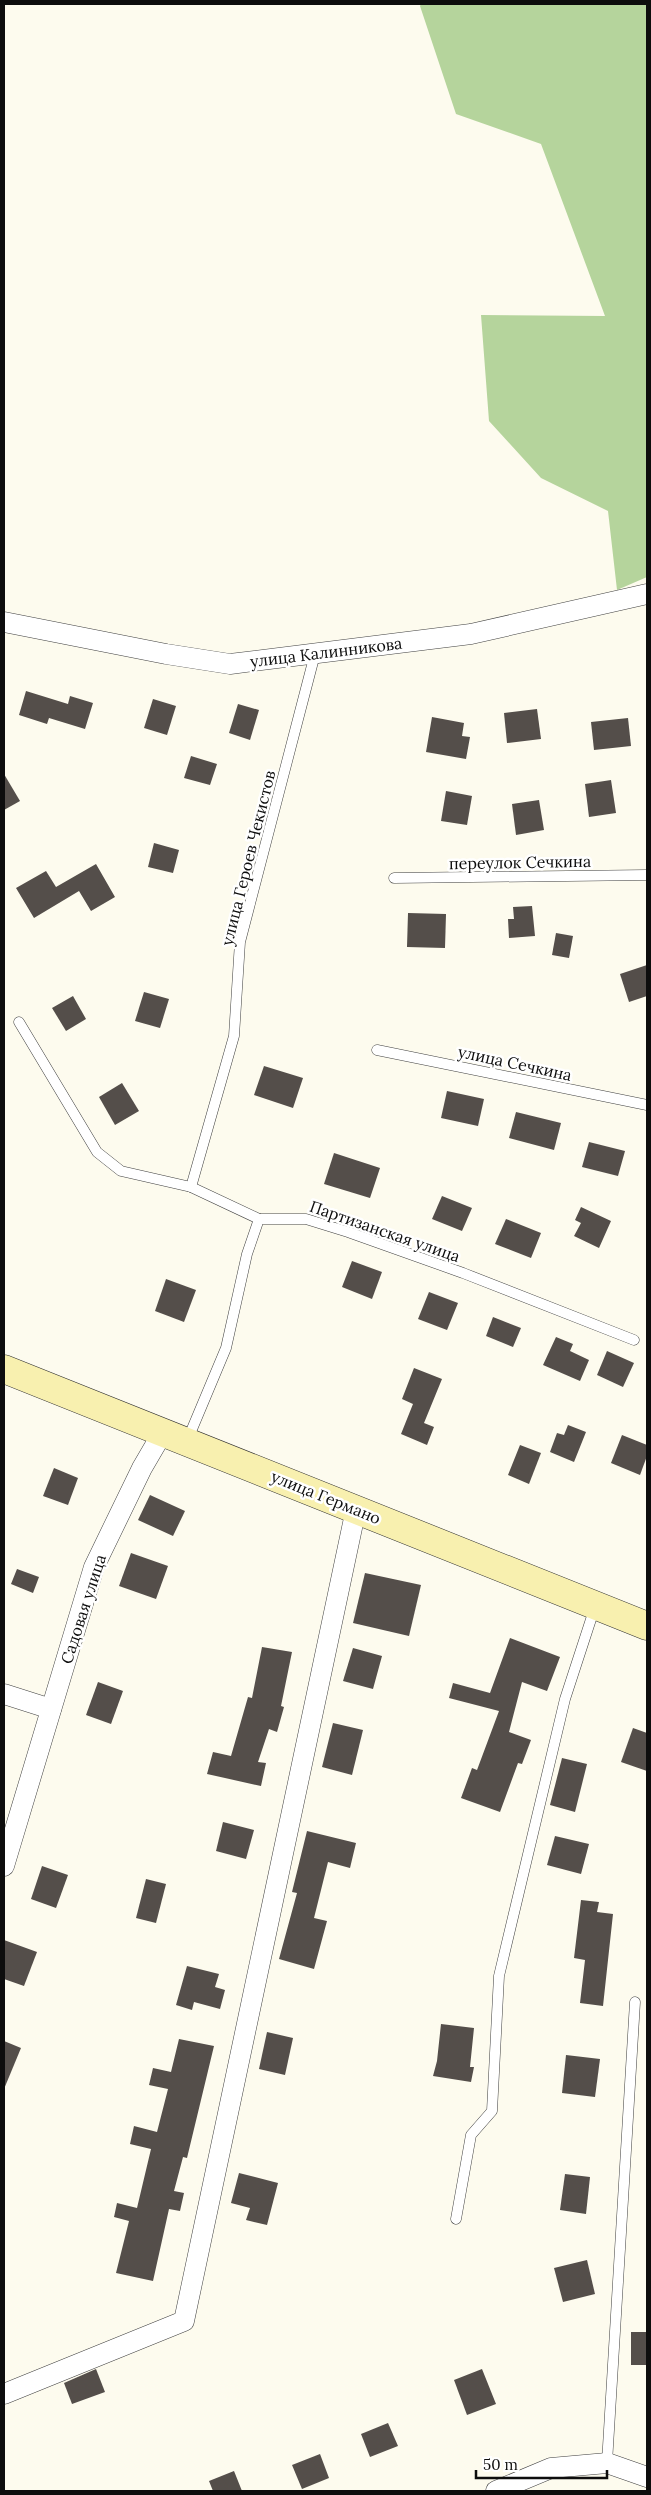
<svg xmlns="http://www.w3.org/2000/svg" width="651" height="2495" viewBox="0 0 651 2495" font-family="Lora,serif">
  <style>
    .forest { fill: #b5d49c }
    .building { fill: #544e4a }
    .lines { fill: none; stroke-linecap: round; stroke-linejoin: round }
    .lane-casing { stroke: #404040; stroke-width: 11 }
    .street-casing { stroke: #404040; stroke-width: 21 }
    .secondary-casing { stroke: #2f2f2f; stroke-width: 29 }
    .lane { stroke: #fff; stroke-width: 10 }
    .street { stroke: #fff; stroke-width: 20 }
    .secondary { stroke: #f8f0af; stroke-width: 28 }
    .labels { text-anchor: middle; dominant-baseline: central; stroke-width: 5; stroke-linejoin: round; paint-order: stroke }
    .street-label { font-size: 16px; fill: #0d0d0d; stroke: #fff }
  </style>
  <rect width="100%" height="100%" fill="#fdfbee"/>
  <!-- forest -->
  <polygon class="forest" points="421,4 647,4 647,577 617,590 608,511 541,478 489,421 481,315 605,316 541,144 456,114 420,6"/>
  <!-- building -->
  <g class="building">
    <polygon points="26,691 68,704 70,696 93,703 85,729 49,718 47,724 19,715"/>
    <polygon points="153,699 176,706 167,735 144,728"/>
    <polygon points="238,704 259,710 250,740 229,733"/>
    <polygon points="537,709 541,739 507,743 504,713"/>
    <polygon points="432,717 464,723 462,736 470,737 466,759 426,752"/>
    <polygon points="628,718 631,746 594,750 591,722"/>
    <polygon points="191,756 217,764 210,785 184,778"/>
    <polygon points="4,774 20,801 4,810"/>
    <polygon points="611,780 616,813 589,817 585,784"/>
    <polygon points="446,791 472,796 467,825 441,821"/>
    <polygon points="539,800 544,830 516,835 512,804"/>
    <polygon points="154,843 179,850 173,873 148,867"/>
    <polygon points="96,864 115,897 91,911 79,891 34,918 16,888 46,871 56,887"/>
    <polygon points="532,906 535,936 509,938 508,919 514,919 513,907"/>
    <polygon points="408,913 446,914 445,948 407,947"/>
    <polygon points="556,933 573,936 569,958 552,955"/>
    <polygon points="647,965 647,996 629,1002 620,974"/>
    <polygon points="144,992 169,999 160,1028 135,1021"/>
    <polygon points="73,996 86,1019 66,1031 52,1008"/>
    <polygon points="264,1066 303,1078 293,1108 254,1095"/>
    <polygon points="122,1083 139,1111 115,1125 99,1097"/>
    <polygon points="447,1091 484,1099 478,1126 441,1118"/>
    <polygon points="516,1112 561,1123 554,1150 509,1138"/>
    <polygon points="589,1142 625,1151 618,1176 582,1167"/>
    <polygon points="334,1153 380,1168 370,1198 324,1184"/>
    <polygon points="442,1196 472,1208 462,1231 432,1219"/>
    <polygon points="581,1207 611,1221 599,1248 574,1236 581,1223 575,1220"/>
    <polygon points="506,1219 541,1233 531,1258 495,1244"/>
    <polygon points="352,1261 382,1272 372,1299 342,1287"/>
    <polygon points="166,1279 196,1290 184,1322 155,1311"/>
    <polygon points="429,1292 458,1303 447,1330 418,1319"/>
    <polygon points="493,1317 521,1328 513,1347 486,1336"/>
    <polygon points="556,1337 573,1344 570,1351 589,1360 580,1381 543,1365"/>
    <polygon points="607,1351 634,1363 623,1387 597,1375"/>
    <polygon points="414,1368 442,1379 424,1423 434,1427 427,1445 401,1434 413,1404 402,1399"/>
    <polygon points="568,1425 586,1432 574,1462 550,1452 557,1433 564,1435"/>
    <polygon points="622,1435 647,1445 647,1456 640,1475 611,1463"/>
    <polygon points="520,1445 541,1453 529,1484 508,1475"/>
    <polygon points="54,1468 78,1478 68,1505 43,1496"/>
    <polygon points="150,1495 185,1511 173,1536 138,1520"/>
    <polygon points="131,1553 168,1566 156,1599 119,1586"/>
    <polygon points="17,1569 39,1577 33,1593 11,1584"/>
    <polygon points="365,1573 421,1585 409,1636 353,1623"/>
    <polygon points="510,1638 560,1657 547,1691 522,1682 509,1732 531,1740 522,1764 518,1763 500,1812 461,1798 472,1768 477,1770 499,1711 449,1698 453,1683 490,1693"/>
    <polygon points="262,1647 292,1652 281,1706 284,1707 277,1732 269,1729 258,1762 266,1763 261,1786 207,1774 213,1752 231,1756 248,1697 252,1698"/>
    <polygon points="353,1648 382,1656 373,1689 343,1681"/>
    <polygon points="98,1682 123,1691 111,1724 86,1715"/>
    <polygon points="333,1723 363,1730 352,1775 322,1767"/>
    <polygon points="633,1728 647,1733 647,1771 621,1762"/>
    <polygon points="562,1758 587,1764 575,1812 550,1805"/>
    <polygon points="223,1822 254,1830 246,1859 216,1851"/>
    <polygon points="307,1831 356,1843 350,1868 328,1862 314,1918 327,1921 314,1969 279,1959 297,1893 292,1892"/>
    <polygon points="555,1836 589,1844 581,1874 547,1865"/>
    <polygon points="42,1866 68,1875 56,1908 31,1899"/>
    <polygon points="146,1879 166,1884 156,1923 136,1918"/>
    <polygon points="581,1900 599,1902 597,1912 613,1914 603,2006 580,2003 585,1960 574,1958"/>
    <polygon points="4,1940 37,1952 24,1986 4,1979"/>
    <polygon points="187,1966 219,1974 215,1987 225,1990 220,2009 194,2002 192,2010 176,2005"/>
    <polygon points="441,2024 474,2028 470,2067 474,2067 471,2082 433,2076 437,2061"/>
    <polygon points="267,2032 293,2038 285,2075 259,2069"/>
    <polygon points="179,2039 214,2046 187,2158 183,2157 174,2191 184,2193 180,2211 169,2209 153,2281 116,2273 129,2221 114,2217 117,2203 137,2208 151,2149 130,2144 134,2126 157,2132 168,2089 149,2085 153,2068 171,2072"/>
    <polygon points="4,2041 21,2048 4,2089"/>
    <polygon points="566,2055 600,2059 595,2097 562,2093"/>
    <polygon points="239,2173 278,2183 267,2225 246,2220 250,2208 231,2203"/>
    <polygon points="565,2174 590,2177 586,2214 560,2210"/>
    <polygon points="587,2260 595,2294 563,2302 554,2268"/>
    <rect x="631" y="2332" width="16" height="33"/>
    <polygon points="96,2369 105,2392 72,2404 64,2383"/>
    <polygon points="482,2369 496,2404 467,2415 454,2380"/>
    <polygon points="388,2423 398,2446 370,2457 361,2434"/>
    <polygon points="320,2454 329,2478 302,2489 292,2465"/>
    <polygon points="234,2471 242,2491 213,2491 209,2481"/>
  </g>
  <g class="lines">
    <defs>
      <g id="lane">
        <polyline points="394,878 647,875"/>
        <polyline points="19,1022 97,1152 121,1171 191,1187 259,1219"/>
        <polyline points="377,1050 647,1105"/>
        <polyline points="191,1187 234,1036 240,942 315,654"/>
        <polyline points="187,1441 226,1348 247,1254 259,1219 306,1219 348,1232 463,1273 634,1340"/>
        <polyline points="456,2219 471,2135 492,2111 499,1976 565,1699 595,1607"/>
        <polyline points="607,2463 635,2002"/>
      </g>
      <g id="street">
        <polyline points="4,622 166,654 230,664 471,634 647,594"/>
        <polyline points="4,1694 51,1709"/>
        <polyline points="4,1866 94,1567 142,1468 163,1432"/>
        <polyline points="4,2394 184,2321 356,1509"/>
        <polyline points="496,2491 551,2468 607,2463 647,2477"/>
      </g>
      <polyline id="secondary" points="4,1369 647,1626"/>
    </defs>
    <!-- lane casing -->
    <use href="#lane" class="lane-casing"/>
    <!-- street casing -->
    <use href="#street" class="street-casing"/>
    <!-- secondary casing -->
    <use href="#secondary" class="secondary-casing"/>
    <!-- lane -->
    <use href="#lane" class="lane"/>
    <!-- street -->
    <use href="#street" class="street"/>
    <!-- secondary -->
    <use href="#secondary" class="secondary"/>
  </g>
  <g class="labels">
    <!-- street labels -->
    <g class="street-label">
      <text transform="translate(326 652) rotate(-7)">улица Калинникова</text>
      <text transform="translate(248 858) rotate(-76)">улица Героев Чекистов</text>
      <text transform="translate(520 862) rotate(-1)">переулок Сечкина</text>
      <text transform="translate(515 1063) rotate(12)">улица Сечкина</text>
      <text transform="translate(385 1231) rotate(19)">Партизанская улица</text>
      <text transform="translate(326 1497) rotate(22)">улица Германо</text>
      <text transform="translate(83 1609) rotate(-72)">Садовая улица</text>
    </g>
  </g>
  <!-- border -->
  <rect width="651" height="2495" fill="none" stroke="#0d0d0d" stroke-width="10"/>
  <!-- scale -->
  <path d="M476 2470v8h131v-8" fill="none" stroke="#0d0d0d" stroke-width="2.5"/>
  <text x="483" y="2470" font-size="15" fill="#0d0d0d" stroke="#ffffff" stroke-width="4" paint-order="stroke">50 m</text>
</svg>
